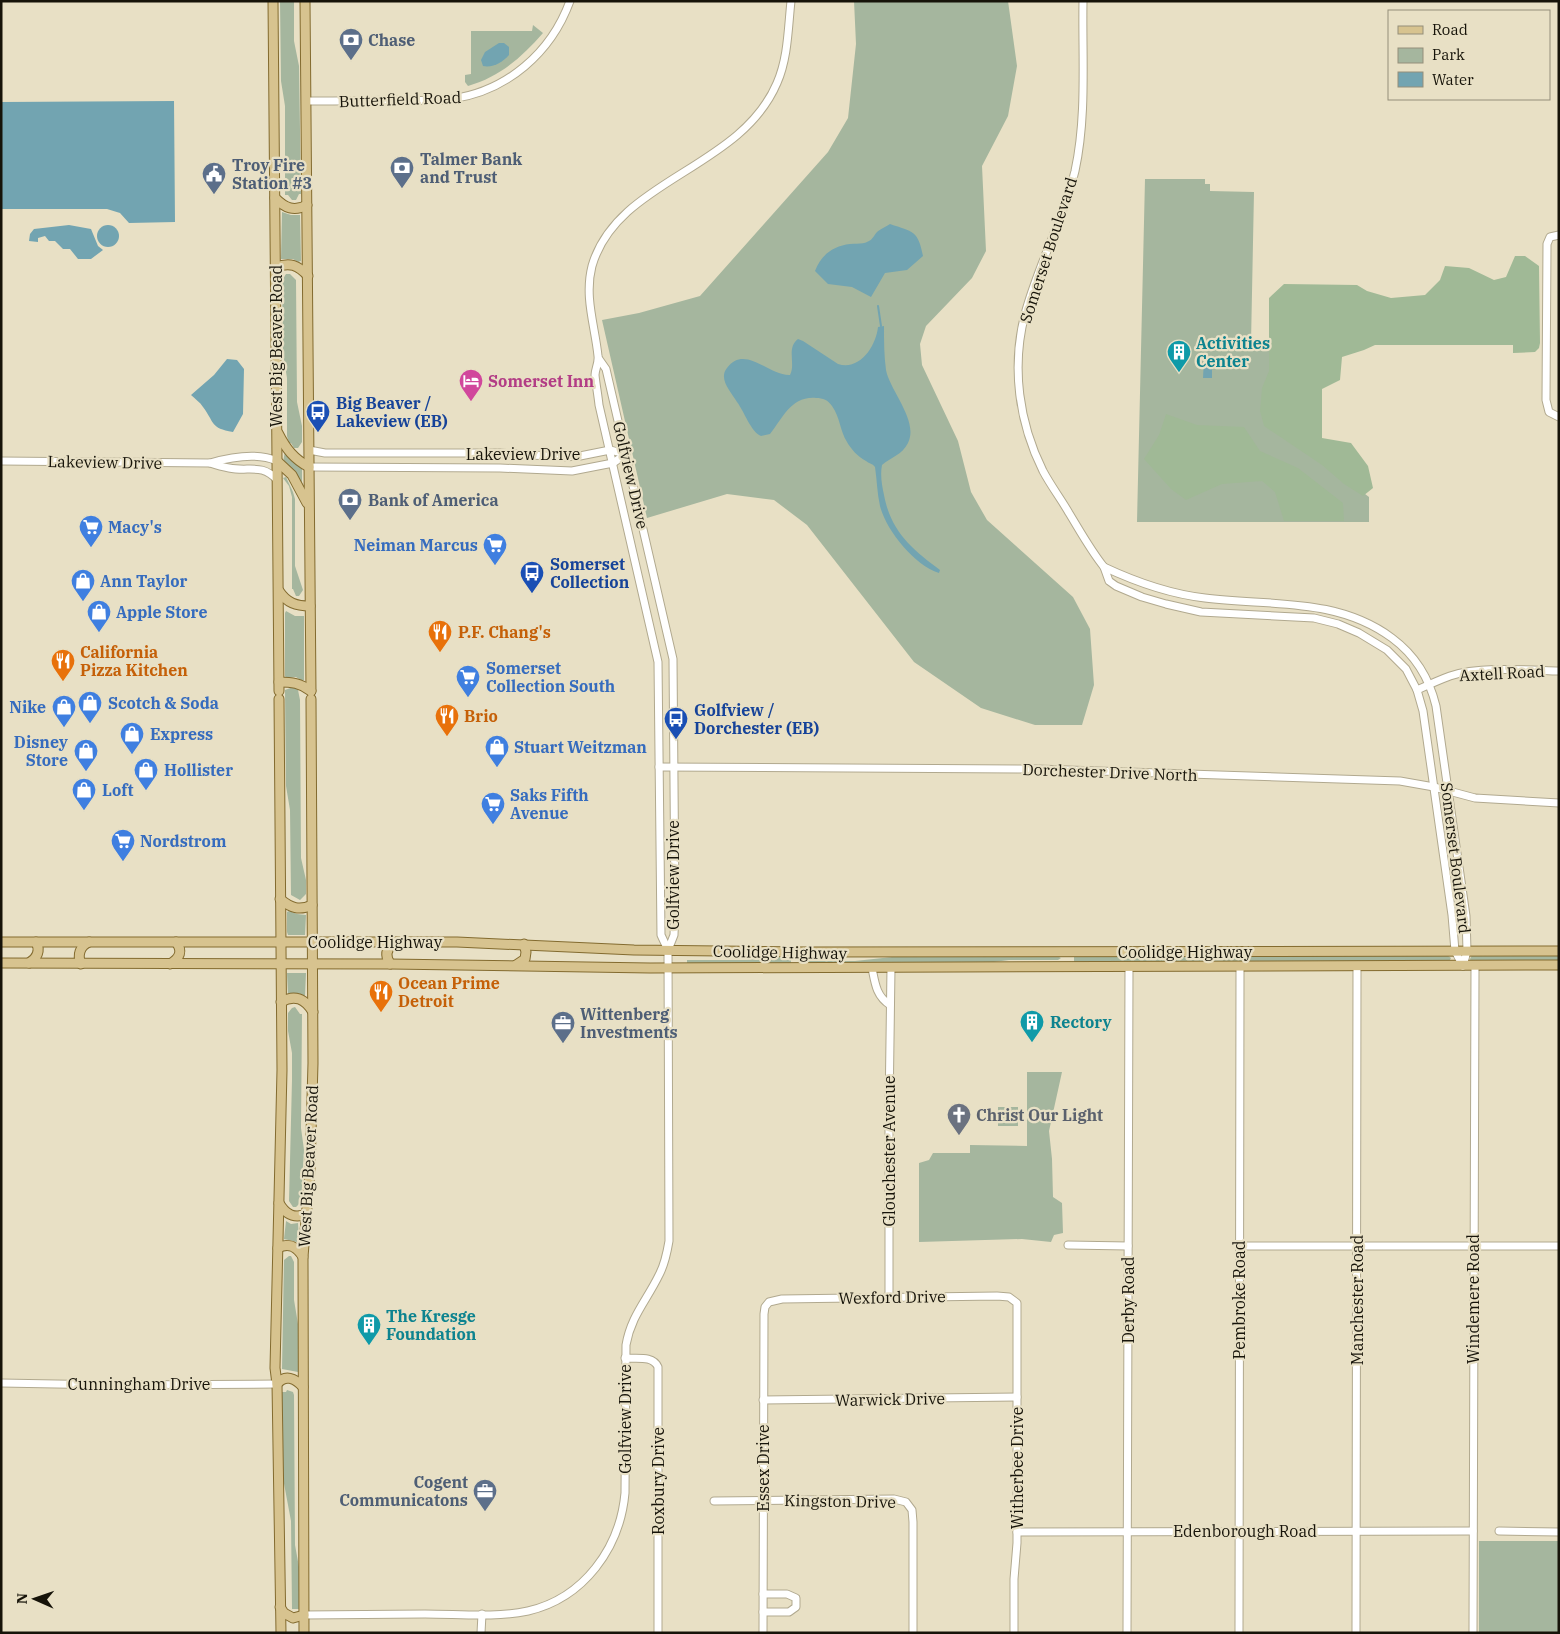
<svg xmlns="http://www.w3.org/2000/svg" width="1560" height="1634" viewBox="0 0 1560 1634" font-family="'IBM Plex Serif',serif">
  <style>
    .green { fill: #a5b69e }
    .forest { fill: #a0b996 }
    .water { fill: #72a4b1 }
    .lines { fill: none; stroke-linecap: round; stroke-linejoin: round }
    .stream { stroke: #72a4b1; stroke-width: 2 }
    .minor-casing { stroke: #b1a98f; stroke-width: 9 }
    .major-casing { stroke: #836b2f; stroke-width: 11 }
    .minor { stroke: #fff; stroke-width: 7 }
    .major { stroke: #d7c38f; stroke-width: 9 }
    .labels { text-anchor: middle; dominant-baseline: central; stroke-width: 4.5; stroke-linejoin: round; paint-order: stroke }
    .service-label { font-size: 16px; font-weight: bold; fill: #4e5e75; stroke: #e8e0c5; text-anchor: start }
    .street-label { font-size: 16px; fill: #161309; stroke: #e8e0c5 }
    .culture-label { font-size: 16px; font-weight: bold; fill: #0d838f; stroke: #e8e0c5; text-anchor: start }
    .hotel-label { font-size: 16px; font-weight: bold; fill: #b23c85; stroke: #e8e0c5; text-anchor: start }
    .transit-label { font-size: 16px; font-weight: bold; fill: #164399; stroke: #e8e0c5; text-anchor: start }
    .shop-label { font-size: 16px; font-weight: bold; fill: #366cbe; stroke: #e8e0c5; text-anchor: start }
    .food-label { font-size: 16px; font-weight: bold; fill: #c56008; stroke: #e8e0c5; text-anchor: start }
    .worship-label { font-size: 16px; font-weight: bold; fill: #5b616d; stroke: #e8e0c5; text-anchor: start }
  </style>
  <rect width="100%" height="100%" fill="#e8e0c5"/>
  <!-- green -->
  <g class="green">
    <polygon points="280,1 294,1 294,41 299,66 301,194 299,194 296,200 292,200 288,195 285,195 285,106 281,81"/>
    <polygon points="854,1 1008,1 1017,66 1008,116 982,166 986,251 972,278 926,326 920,344 922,365 958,441 971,492 987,520 1073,597 1090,629 1094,685 1082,725 1035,725 981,708 914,662 807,525 774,500 727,494 647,518 602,320 639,313 700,296 828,152 848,118 856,44"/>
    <path d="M533 25 543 33C522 57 500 77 468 86L465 82V75L471 74V31H532Z"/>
    <polygon points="1145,179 1205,179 1205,184 1210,184 1210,191 1254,192 1251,343 1272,343 1270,422 1369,497 1369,522 1137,522"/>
    <polygon points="282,212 291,215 300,215 301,261 298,262 293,259 281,259"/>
    <polygon points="286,274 290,274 296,280 297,402 302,426 302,442 298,448 294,448 291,443 289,443 287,436 287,378 283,353 282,280"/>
    <polygon points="285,451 302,468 302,483 292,469 283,462"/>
    <polygon points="286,477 293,492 295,499 295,566 303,590 299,596 296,596 293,589 292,589 292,497 289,486 283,478"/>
    <polygon points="286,611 295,616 304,616 304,680 302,681 296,677 286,678 285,676 285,613"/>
    <polygon points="293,687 298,690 300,700 301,858 306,880 306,894 300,900 291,895 290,810 286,786 285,690"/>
    <polygon points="289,911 297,914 306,915 305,935 288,935 287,932 287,912"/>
    <polygon points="1447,955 1451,958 1449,962 1074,963 1074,957"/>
    <polygon points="1472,955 1559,955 1559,962 1471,962 1470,959"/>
    <polygon points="773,957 791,957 791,963 687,963 687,960 745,960"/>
    <polygon points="892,957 1059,957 1061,958 1058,960 1009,960 986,963 806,963 804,961 855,961"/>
    <polygon points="287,973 306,973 305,996 298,993 288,994"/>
    <polygon points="295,1007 300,1014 302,1014 301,1128 304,1150 301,1202 296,1207 293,1207 289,1201 292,1080 292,1053 288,1031 288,1013 292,1008"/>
    <polygon points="1027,1072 1062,1072 1049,1131 1052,1159 1053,1197 1062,1203 1063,1233 1054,1235 1051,1242 1022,1239 919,1242 919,1163 929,1160 933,1153 970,1153 970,1145 1027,1146"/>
    <rect x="998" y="1107" width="20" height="19"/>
    <polygon points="286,1221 291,1224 298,1223 299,1241 297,1242 284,1239"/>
    <polygon points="289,1256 291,1256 294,1262 294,1300 298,1324 298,1372 282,1369 284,1260"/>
    <polygon points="287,1390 293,1392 294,1395 295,1545 299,1567 299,1609 292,1609 291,1521 282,1473 282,1392 286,1392"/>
    <rect x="1479" y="1541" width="80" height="92"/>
  </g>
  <!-- forest -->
  <g class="forest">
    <polygon points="1515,256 1525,256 1539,266 1540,343 1539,348 1535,352 1513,353 1513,345 1375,345 1364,350 1342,357 1340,380 1322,389 1322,438 1351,443 1368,466 1373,488 1363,496 1344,484 1322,465 1264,426 1260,411 1262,388 1269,371 1269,298 1284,284 1357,285 1367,291 1391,298 1425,295 1440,280 1445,266 1469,268 1494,280 1506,277"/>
    <polygon points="1166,414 1197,425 1244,427 1260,451 1298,468 1343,503 1344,521 1284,521 1275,492 1262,481 1222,484 1186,500 1171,489 1144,459 1159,435"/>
  </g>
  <!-- water -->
  <g class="water">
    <path d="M499 43H504L509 47V55C503 62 493 68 483 66L481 60 485 52Z"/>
    <polygon points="174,101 175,222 129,223 120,213 107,209 1,209 1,102"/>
    <path d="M890 224C913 232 918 230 923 256L907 270 885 273 871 297 852 287 828 284 815 271C821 255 833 246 850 244 857 243 863 245 869 241 873 239 874 235 877 232 880 229 886 227 890 224Z"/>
    <polygon points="69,225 91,229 98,246 103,250 91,259 78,259 70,249 63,249 55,241 49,241 45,236 38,238 38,242 29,241 30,234 34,229"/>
    <circle cx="108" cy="236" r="11"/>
    <path d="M884 326C884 341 884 356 886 370 890 391 919 421 908 443 902 455 891 457 882 465 880 475 882 486 884 495 891 532 912 549 940 570L939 573C914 565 886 530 880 506 877 493 877 480 875 467 872 463 870 464 866 461 858 457 851 449 847 442 840 431 840 417 832 406 828 400 823 398 816 398 791 396 783 418 770 434L761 436C751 432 744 411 737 402 731 392 718 379 727 368 745 344 769 376 790 375 796 364 786 348 798 339L803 341 838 364C860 371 876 346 878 327Z"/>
    <path d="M227 359 237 360 244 369 243 414 233 432C210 428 215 423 203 407 200 402 195 399 191 395L214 375Z"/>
    <polygon points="1204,359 1212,359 1212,378 1203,378"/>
  </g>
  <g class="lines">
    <!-- stream -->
    <polyline class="stream" points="878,306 881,326"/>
    <defs>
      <g id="minor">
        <path d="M1083 1C1082 57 1087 116 1075 171 1063 220 1038 265 1025 314 1011 367 1019 423 1043 471 1051 486 1061 499 1069 513 1080 531 1091 551 1104 567L1109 581 1116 586 1142 597 1166 604 1201 612 1314 618 1338 624 1359 633 1387 650 1406 669 1417 690 1423 711 1452 915 1455 951 1463 966"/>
        <path d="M306 101C334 101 363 101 391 100 411 100 432 102 452 99 507 91 551 53 570 1"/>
        <polyline points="1559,235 1550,237 1547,244 1546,400 1549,412 1559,417"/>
        <polyline points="309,450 325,453 500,453 563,457 580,456 610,450 626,454"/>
        <path d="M1 461 210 463C231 457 257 452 277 461"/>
        <path d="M210 463C216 465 223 467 229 468 249 472 262 463 277 480"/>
        <polyline points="309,467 500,468 572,471 613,463 626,454"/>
        <path d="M1104 567C1136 582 1170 594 1205 598 1269 606 1337 597 1392 638 1415 655 1429 677 1436 706L1466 916 1467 951 1463 966"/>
        <path d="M1417 690C1428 685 1439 680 1450 676 1480 666 1527 670 1559 671"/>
        <polyline points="659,767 1038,769 1400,781 1434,787 1475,798 1559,803"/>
        <path d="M668 950 661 935 658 662 599 405C598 395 596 385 595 375 595 369 599 363 598 356 595 326 584 297 592 266 617 179 740 170 777 83 788 58 788 29 791 1"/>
        <path d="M872 968C875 983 876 996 890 1005"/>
        <polyline points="1068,1245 1128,1246"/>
        <polyline points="1240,1246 1559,1246"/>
        <polyline points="889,1298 889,1112 891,968"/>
        <path d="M625 1358C636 1359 653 1355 658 1367V1633"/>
        <polyline points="1,1383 111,1385 277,1384"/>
        <polyline points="763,1400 1017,1397"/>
        <polyline points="714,1501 894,1499 906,1502 912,1510 913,1522 913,1633"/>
        <polyline points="1499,1531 1559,1532"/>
        <polyline points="1017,1532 1473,1531"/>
        <polyline points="763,1594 787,1594 796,1598 796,1607 789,1612 763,1612"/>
        <path d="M304 1615C344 1615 385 1614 425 1614 459 1614 495 1618 528 1611 584 1598 620 1548 625 1493L626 1345C631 1316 647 1300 659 1275 665 1264 667 1253 669 1241L668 950 674 935 675 906 673 659 606 369 599 359"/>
        <polyline points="481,1633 482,1614"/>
        <polyline points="763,1633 764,1314 765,1307 769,1302 782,1299 997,1296 1009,1297 1017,1303 1017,1543 1014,1579 1014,1633"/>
        <polyline points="1127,1633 1129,967"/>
        <polyline points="1239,1633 1240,967"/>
        <polyline points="1356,1633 1357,966"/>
        <polyline points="1473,1633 1475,966"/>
      </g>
      <g id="major">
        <polyline points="273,1 279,691"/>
        <polyline points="305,1 311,691"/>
        <path d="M275 198C285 208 294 212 307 205"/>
        <path d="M276 267C290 262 298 265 308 276"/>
        <path d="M278 433C286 449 294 459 309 467"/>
        <polyline points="277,461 292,475 307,503"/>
        <path d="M279 591C287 603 296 606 310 606"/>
        <path d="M279 682C292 682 300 683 311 691"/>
        <polyline points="279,699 282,1070 275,1368 277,1384 281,1633"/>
        <path d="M280 899C291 908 299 911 312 905"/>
        <polyline points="1,942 457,942 634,950 807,952 1559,951"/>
        <polyline points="1,963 390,964 650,968 1559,965"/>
        <path d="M29 963C37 958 41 951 36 942"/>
        <path d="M81 964C77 955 80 946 89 942"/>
        <path d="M170 964C180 958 183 951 176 942"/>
        <path d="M390 964C385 956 386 949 393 943"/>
        <polyline points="516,965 525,959 526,952 524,944"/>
        <path d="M281 1002C295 994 305 999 313 1012"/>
        <path d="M279 1203C286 1215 294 1219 307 1214"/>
        <path d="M278 1248C289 1242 297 1247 303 1257"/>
        <path d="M277 1384C285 1374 295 1378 303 1387"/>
        <polyline points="280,1607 284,1613 293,1618 304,1615"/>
        <polyline points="304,1633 303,1257 310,1170 313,1063 311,699"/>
      </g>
    </defs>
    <!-- minor casing -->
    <use href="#minor" class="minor-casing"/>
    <!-- major casing -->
    <use href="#major" class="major-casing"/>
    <!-- minor -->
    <use href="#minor" class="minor"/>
    <!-- major -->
    <use href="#major" class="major"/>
  </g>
  <!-- icons -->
  <defs>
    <symbol id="bank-pin" viewBox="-11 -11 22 30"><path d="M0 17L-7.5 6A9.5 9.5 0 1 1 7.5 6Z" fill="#5c6f8a" stroke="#e8e0c5"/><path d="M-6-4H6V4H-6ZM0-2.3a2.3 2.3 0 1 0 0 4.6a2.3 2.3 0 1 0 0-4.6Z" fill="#fff"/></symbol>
    <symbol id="civic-pin" viewBox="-11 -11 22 30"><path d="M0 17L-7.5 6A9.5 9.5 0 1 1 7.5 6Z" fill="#5c6f8a" stroke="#e8e0c5"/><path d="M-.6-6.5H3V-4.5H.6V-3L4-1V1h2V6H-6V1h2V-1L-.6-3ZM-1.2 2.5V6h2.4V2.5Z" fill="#fff"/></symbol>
    <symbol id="building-pin" viewBox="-11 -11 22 30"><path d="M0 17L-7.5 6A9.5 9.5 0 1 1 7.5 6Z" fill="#0f9aa8" stroke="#e8e0c5"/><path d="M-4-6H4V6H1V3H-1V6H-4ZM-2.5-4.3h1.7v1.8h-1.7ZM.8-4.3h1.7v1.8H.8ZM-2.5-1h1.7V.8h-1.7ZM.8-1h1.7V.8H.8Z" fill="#fff"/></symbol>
    <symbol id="hotel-pin" viewBox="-11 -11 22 30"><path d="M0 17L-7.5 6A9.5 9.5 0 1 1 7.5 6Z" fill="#d1479c" stroke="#e8e0c5"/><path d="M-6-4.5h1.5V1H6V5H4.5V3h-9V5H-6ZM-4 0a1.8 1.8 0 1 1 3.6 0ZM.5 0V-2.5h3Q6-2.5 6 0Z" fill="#fff"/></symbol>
    <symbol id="bus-pin" viewBox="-11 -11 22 30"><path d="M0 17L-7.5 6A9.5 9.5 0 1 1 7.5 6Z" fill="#1a4fb4" stroke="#e8e0c5"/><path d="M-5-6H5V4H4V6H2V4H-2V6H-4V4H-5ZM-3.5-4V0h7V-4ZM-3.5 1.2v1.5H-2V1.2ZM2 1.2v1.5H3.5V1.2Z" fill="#fff"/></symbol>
    <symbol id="supermarket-pin" viewBox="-11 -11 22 30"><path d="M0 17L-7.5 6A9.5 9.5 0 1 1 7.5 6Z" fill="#3f7fe0" stroke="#e8e0c5"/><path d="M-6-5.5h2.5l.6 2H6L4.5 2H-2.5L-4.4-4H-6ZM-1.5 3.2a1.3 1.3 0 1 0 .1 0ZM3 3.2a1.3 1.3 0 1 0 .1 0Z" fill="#fff"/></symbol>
    <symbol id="shop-pin" viewBox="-11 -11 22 30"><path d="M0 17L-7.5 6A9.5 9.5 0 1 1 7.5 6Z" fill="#3f7fe0" stroke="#e8e0c5"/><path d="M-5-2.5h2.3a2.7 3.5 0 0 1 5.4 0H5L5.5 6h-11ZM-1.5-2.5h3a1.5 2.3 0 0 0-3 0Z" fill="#fff"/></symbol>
    <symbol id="restaurant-pin" viewBox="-11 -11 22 30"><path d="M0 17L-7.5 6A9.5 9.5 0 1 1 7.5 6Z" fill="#e8710a" stroke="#e8e0c5"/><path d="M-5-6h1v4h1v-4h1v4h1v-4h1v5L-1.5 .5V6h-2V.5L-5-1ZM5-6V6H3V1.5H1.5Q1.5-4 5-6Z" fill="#fff"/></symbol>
    <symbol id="office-pin" viewBox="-11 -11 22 30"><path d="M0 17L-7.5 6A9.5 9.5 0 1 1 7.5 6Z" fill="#5c6f8a" stroke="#e8e0c5"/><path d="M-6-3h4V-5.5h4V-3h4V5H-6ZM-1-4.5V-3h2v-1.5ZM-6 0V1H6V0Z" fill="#fff"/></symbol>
    <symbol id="church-pin" viewBox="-11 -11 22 30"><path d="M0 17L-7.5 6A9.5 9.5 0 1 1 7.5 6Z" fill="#6b7280" stroke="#e8e0c5"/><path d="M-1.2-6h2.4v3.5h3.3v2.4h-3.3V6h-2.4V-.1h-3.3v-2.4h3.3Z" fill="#fff"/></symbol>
  </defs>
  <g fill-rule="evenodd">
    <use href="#bank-pin" x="337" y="26" width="28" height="38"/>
    <use href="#bank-pin" x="388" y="154" width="28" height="38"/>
    <use href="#civic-pin" x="200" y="160" width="28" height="38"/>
    <use href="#building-pin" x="1165" y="338" width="28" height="38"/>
    <use href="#hotel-pin" x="457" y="367" width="28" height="38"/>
    <use href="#bus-pin" x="304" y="398" width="28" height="38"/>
    <use href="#bank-pin" x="336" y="486" width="28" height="38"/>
    <use href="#supermarket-pin" x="77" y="513" width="28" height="38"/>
    <use href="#supermarket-pin" x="481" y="531" width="28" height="38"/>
    <use href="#bus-pin" x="518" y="559" width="28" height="38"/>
    <use href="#shop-pin" x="69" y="567" width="28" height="38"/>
    <use href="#shop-pin" x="85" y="598" width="28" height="38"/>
    <use href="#restaurant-pin" x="426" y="618" width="28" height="38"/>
    <use href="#restaurant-pin" x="49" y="647" width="28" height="38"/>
    <use href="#supermarket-pin" x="454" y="663" width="28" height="38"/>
    <use href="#shop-pin" x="76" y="689" width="28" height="38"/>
    <use href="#shop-pin" x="50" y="693" width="28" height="38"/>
    <use href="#restaurant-pin" x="433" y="702" width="28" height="38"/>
    <use href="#bus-pin" x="662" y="705" width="28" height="38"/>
    <use href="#shop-pin" x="118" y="720" width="28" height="38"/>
    <use href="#shop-pin" x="483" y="733" width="28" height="38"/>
    <use href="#shop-pin" x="72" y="737" width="28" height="38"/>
    <use href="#shop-pin" x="132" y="756" width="28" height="38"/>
    <use href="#shop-pin" x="70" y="776" width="28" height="38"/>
    <use href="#supermarket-pin" x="479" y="790" width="28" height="38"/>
    <use href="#supermarket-pin" x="109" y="827" width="28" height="38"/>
    <use href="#restaurant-pin" x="367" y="978" width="28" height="38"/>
    <use href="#building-pin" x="1018" y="1008" width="28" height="38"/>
    <use href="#office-pin" x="549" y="1009" width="28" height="38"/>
    <use href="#church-pin" x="945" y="1101" width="28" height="38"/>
    <use href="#building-pin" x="355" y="1311" width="28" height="38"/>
    <use href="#office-pin" x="471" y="1477" width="28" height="38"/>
  </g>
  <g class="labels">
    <!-- service labels -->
    <g class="service-label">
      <text x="368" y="40">Chase</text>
      <text x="420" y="159">Talmer Bank<tspan x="420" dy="18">and Trust</tspan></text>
      <text x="232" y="165">Troy Fire<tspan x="232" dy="18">Station #3</tspan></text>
      <text x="368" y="500">Bank of America</text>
      <text x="580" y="1014">Wittenberg<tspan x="580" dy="18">Investments</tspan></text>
      <text x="468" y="1482" text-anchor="end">Cogent<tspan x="468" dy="18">Communicatons</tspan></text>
    </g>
    <!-- street labels -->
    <g class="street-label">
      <text transform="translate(400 99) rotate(-2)">Butterfield Road</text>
      <text transform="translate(1048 250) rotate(-72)">Somerset Boulevard</text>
      <text transform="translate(276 346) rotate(-90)">West Big Beaver Road</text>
      <text x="523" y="454">Lakeview Drive</text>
      <text transform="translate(105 462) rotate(1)">Lakeview Drive</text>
      <text transform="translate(631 475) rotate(77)">Golfview Drive</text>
      <text transform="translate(1502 673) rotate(-3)">Axtell Road</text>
      <text transform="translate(1110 772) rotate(2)">Dorchester Drive North</text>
      <text transform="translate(1456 858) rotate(83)">Somerset Boulevard</text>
      <text transform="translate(673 875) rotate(-90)">Golfview Drive</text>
      <text x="375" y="942">Coolidge Highway</text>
      <text transform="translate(780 952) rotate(1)">Coolidge Highway</text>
      <text x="1185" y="952">Coolidge Highway</text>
      <text transform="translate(889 1151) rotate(-90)">Glouchester Avenue</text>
      <text transform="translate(308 1166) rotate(-87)">West Big Beaver Road</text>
      <text transform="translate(892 1297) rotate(-1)">Wexford Drive</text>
      <text transform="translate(1473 1299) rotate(-90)">Windemere Road</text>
      <text transform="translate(1128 1300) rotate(-90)">Derby Road</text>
      <text transform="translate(1239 1300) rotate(-90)">Pembroke Road</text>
      <text transform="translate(1357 1300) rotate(-90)">Manchester Road</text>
      <text x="139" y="1384">Cunningham Drive</text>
      <text transform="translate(890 1399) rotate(-1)">Warwick Drive</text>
      <text transform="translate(625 1419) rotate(-90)">Golfview Drive</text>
      <text transform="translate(763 1468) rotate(-90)">Essex Drive</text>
      <text transform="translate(1017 1468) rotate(-90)">Witherbee Drive</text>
      <text transform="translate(658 1481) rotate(-90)">Roxbury Drive</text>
      <text transform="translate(840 1501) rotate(1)">Kingston Drive</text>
      <text x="1245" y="1531">Edenborough Road</text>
    </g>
    <!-- culture labels -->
    <g class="culture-label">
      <text x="1196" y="343">Activities<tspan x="1196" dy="18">Center</tspan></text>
      <text x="1050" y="1022">Rectory</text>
      <text x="386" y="1316">The Kresge<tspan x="386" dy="18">Foundation</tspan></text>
    </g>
    <!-- hotel labels -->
    <g class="hotel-label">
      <text x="488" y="381">Somerset Inn</text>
    </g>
    <!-- transit labels -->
    <g class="transit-label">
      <text x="336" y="403">Big Beaver /<tspan x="336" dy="18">Lakeview (EB)</tspan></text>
      <text x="550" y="564">Somerset<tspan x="550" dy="18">Collection</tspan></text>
      <text x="694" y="710">Golfview /<tspan x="694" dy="18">Dorchester (EB)</tspan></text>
    </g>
    <!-- shop labels -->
    <g class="shop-label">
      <text x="108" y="527">Macy's</text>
      <text x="478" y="545" text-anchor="end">Neiman Marcus</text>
      <text x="100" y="581">Ann Taylor</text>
      <text x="116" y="612">Apple Store</text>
      <text x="486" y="668">Somerset<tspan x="486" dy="18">Collection South</tspan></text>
      <text x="108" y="703">Scotch &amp; Soda</text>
      <text x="46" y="707" text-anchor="end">Nike</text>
      <text x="150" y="734">Express</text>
      <text x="68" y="742" text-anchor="end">Disney<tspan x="68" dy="18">Store</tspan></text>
      <text x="514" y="747">Stuart Weitzman</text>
      <text x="164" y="770">Hollister</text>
      <text x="102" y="790">Loft</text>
      <text x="510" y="795">Saks Fifth<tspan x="510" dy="18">Avenue</tspan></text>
      <text x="140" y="841">Nordstrom</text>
    </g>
    <!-- food labels -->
    <g class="food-label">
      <text x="458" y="632">P.F. Chang's</text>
      <text x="80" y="652">California<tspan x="80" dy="18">Pizza Kitchen</tspan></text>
      <text x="464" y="716">Brio</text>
      <text x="398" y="983">Ocean Prime<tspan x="398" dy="18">Detroit</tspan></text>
    </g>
    <!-- worship labels -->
    <g class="worship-label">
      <text x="976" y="1115">Christ Our Light</text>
    </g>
  </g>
  <!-- border -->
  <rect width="1560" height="1634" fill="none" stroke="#161309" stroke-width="5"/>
  <!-- legend -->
  <rect x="1388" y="10" width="162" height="90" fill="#e8e0c5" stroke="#948e7a"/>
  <rect x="1398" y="26" width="25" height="8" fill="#d7c38f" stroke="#948e7a"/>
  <text x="1432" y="35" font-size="15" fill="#161309">Road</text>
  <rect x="1398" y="48" width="25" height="15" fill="#a5b69e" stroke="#948e7a"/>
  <text x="1432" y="60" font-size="15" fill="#161309">Park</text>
  <rect x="1398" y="72" width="25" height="15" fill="#72a4b1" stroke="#948e7a"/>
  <text x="1432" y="85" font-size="15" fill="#161309">Water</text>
  <!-- north arrow -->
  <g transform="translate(35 1599) rotate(272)" stroke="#e8e0c5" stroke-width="4" paint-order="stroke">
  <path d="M0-4L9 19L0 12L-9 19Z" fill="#161309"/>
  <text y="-8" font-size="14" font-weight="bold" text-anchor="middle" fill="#161309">N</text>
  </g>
</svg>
